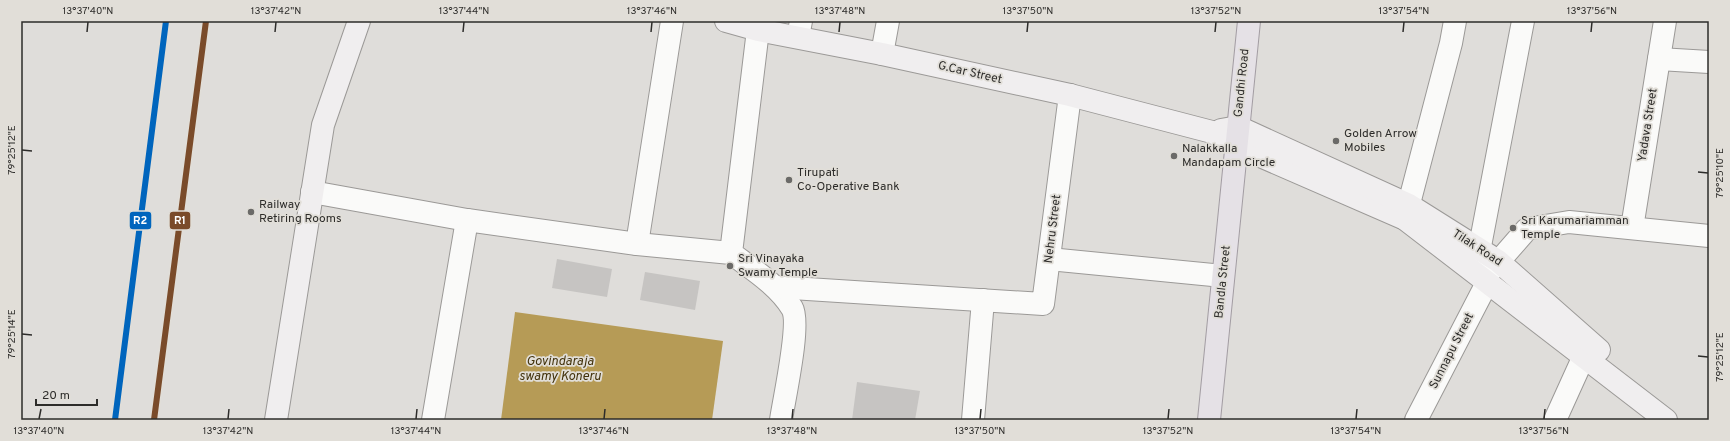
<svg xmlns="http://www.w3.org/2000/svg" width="1730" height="441" viewBox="0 0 1730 441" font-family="Overpass,sans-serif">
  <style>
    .water { fill: #b69b56 }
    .building { fill: #c6c4c2 }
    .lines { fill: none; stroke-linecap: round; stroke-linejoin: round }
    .street-casing { stroke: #9b9997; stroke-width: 24 }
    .secondary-casing { stroke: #9b9997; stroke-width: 24 }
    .primary-casing { stroke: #a39da3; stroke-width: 24 }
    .street { stroke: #fafaf9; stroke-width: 22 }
    .secondary { stroke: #f0eeef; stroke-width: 22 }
    .primary { stroke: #e5e1e6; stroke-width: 22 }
    .rail { stroke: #bcbcbb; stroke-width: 3; stroke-dasharray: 5 5; stroke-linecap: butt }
    .rail-1-casing { stroke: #e1ded8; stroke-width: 9 }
    .rail-2-casing { stroke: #e1ded8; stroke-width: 9 }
    .rail-1 { stroke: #7a4b2a; stroke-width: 6 }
    .rail-2 { stroke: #0065bd; stroke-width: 6 }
    .ticks { fill: none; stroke: #2d2c2a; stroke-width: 1.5 }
    .poi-dot { fill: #6b6a68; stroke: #e1ded8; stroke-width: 1.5 }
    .labels { text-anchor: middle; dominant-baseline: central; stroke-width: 3.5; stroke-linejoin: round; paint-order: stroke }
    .street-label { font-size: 12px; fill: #2d2c2a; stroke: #e1ded8 }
    .poi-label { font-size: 12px; fill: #2d2c2a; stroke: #e1ded8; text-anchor: start }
    .water-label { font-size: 13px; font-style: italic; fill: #42320b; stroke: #e1ded8 }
    .line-badge { stroke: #e1ded8; stroke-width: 1.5 }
    .badge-label { font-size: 11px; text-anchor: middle; font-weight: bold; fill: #fff }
    .neatline { fill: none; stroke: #2d2c2a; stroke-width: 1.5 }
    .ticks-label { font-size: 10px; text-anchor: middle; fill: #2d2c2a }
  </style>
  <rect width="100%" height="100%" fill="#dfddda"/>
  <!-- water -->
  <polygon class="water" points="515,312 723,341 712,420 501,420"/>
  <!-- building -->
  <g class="building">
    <polygon points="557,259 612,269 607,297 552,288"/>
    <polygon points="645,272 700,281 695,310 640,300"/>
    <polygon points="857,382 920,391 915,420 852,420"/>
  </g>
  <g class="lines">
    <defs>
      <g id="street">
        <path d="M758 30 731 253C752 269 778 285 792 308 801 323 784 399 781 420"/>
        <polyline points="798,37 801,21"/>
        <polyline points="882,54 888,21"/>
        <polyline points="1659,59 1709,62"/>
        <polyline points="312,192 467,220"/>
        <polyline points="1405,219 1451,43 1455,21"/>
        <polyline points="1632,228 1665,21"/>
        <polyline points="637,244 672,21"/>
        <polyline points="1049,259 1223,276"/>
        <polyline points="1476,267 1523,21"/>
        <polyline points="1486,276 1527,229 1569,222 1709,236"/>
        <polyline points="776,287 1043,304 1070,95"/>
        <polyline points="433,420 467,220 637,244 731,253"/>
        <polyline points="973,420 983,300"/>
        <polyline points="1416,420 1488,281"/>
        <polyline points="1555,420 1584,356"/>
      </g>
      <g id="secondary">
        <polyline points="726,21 758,30 882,54 1070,95 1212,132 1235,145 1405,219 1666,420"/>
        <polyline points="1221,130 1238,127 1409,205 1498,261 1599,350"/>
        <polyline points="276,420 323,125 359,21"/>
      </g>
      <polyline id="primary" points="1209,420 1249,21"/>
    </defs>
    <!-- street casing -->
    <use href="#street" class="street-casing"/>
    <!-- secondary casing -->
    <use href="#secondary" class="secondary-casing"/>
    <!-- primary casing -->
    <use href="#primary" class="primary-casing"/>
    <!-- street -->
    <use href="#street" class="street"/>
    <!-- secondary -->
    <use href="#secondary" class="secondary"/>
    <!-- primary -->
    <use href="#primary" class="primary"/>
    <!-- rail -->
    <polyline class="rail" points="154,420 206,21"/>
    <defs>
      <polyline id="rail-1" points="154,420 206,21"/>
      <polyline id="rail-2" points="115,420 166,21"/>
    </defs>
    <!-- rail-1 casing -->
    <use href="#rail-1" class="rail-1-casing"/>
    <!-- rail-2 casing -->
    <use href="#rail-2" class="rail-2-casing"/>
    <!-- rail-1 -->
    <use href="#rail-1" class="rail-1"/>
    <!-- rail-2 -->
    <use href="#rail-2" class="rail-2"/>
  </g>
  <!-- ticks -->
  <path class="ticks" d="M87 32 88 22M275 32 276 22M463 32 464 22M651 32 652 22M839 32 840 22M1027 32 1028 22M1215 32 1216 22M1403 32 1404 22M1591 32 1592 22M22 150 32 151M1698 172 1708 173M22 334 32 335M1698 356 1708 357M39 419 41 409M228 419 229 409M416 419 417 409M604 419 605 409M792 419 793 409M980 419 981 409M1168 419 1169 409M1356 419 1357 409M1544 419 1545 409"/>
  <!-- markers -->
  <g class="poi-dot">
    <circle cx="1336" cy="141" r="4"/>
    <circle cx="1174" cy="156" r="4"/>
    <circle cx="789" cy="180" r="4"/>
    <circle cx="251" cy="212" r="4"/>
    <circle cx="1513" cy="228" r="4"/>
    <circle cx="730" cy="266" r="4"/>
  </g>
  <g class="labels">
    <!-- street labels -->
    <g class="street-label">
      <text transform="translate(970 73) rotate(13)">G.Car Street</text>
      <text transform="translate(1242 83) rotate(-84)">Gandhi Road</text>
      <text transform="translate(1648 125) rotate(-81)">Yadava Street</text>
      <text transform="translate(1053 229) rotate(-83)">Nehru Street</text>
      <text transform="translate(1477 248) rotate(33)">Tilak Road</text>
      <text transform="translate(1223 282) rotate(-84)">Bandla Street</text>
      <text transform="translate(1452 351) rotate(-63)">Sunnapu Street</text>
    </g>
    <!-- poi labels -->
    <g class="poi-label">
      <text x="1344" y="134">Golden Arrow<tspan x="1344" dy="14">Mobiles</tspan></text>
      <text x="1182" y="149">Nalakkalla<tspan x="1182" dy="14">Mandapam Circle</tspan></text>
      <text x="797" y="173">Tirupati<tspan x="797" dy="14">Co-Operative Bank</tspan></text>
      <text x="259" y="205">Railway<tspan x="259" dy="14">Retiring Rooms</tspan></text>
      <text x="1521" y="221">Sri Karumariamman<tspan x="1521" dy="14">Temple</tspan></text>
      <text x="738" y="259">Sri Vinayaka<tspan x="738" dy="14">Swamy Temple</tspan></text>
    </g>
    <!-- water labels -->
    <g class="water-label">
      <text x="560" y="362">Govindaraja<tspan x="560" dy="15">swamy Koneru</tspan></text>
    </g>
  </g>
  <g class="line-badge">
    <rect x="129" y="211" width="23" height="19" rx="4" fill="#0065bd"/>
    <rect x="169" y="211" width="22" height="19" rx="4" fill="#7a4b2a"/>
  </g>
  <g class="badge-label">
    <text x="140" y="224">R2</text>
    <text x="180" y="224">R1</text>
  </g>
  <!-- border -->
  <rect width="1730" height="441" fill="none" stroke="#e1ded8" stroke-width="44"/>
  <!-- scale -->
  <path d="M36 399v6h61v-6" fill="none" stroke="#2d2c2a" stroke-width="2"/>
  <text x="42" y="399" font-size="12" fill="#2d2c2a" stroke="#e1ded8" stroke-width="3" paint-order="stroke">20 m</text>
  <rect x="22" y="22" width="1686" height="397" class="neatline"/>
  <g class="ticks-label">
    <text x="88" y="14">13°37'40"N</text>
    <text x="276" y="14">13°37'42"N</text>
    <text x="464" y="14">13°37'44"N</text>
    <text x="652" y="14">13°37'46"N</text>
    <text x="840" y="14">13°37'48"N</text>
    <text x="1028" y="14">13°37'50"N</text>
    <text x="1216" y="14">13°37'52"N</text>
    <text x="1404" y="14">13°37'54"N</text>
    <text x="1592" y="14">13°37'56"N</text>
    <text transform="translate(11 150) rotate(-90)" y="4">79°25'12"E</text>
    <text transform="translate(1719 173) rotate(-90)" y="4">79°25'10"E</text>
    <text transform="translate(11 334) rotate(-90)" y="4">79°25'14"E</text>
    <text transform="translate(1719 357) rotate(-90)" y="4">79°25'12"E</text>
    <text x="39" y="434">13°37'40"N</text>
    <text x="228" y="434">13°37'42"N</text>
    <text x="416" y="434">13°37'44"N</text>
    <text x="604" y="434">13°37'46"N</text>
    <text x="792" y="434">13°37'48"N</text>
    <text x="980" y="434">13°37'50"N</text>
    <text x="1168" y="434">13°37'52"N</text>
    <text x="1356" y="434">13°37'54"N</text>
    <text x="1544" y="434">13°37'56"N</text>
  </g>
</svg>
